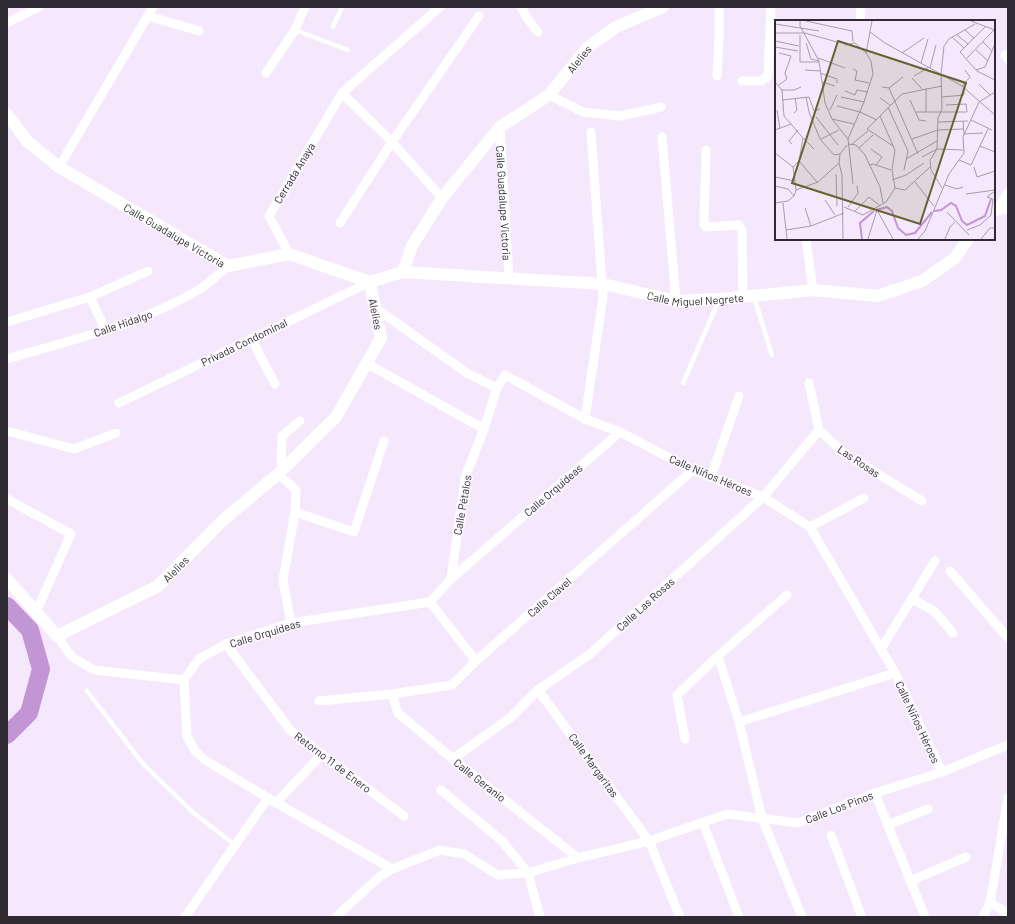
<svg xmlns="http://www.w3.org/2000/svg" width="1015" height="924" viewBox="0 0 1015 924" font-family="Barlow,sans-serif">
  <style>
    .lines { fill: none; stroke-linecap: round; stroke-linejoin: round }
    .river { stroke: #c295d5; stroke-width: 18 }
    .lane { stroke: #fff; stroke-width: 4.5 }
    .street { stroke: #fff; stroke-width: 9 }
    .secondary { stroke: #fff; stroke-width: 12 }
    .labels { text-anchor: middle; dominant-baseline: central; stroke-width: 3.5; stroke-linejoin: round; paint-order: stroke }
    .street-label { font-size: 11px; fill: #302a32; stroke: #fcf9fe }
    .inset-river { fill: none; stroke: #c295d5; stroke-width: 2 }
    .inset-road { fill: none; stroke: #a79cab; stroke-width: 1 }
    .view { fill: #666330; fill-opacity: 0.15; stroke: #666330; stroke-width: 2 }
    .inset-edge { fill: none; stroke: #302a32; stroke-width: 2 }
  </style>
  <rect width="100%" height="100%" fill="#f6e8fc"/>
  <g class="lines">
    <!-- river -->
    <polyline class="river" points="7,606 30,630 41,669 29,713 7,735"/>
    <!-- lane -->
    <g class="lane">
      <polyline points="333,27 342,7"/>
      <polyline points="295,30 348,50"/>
      <polyline points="754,297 772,355"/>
      <polyline points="683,383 719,300"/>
      <polyline points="87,691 144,765 195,814 235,845"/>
    </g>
    <!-- street -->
    <g class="street">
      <polyline points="521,7 527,18 538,32"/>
      <polyline points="148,16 199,31"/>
      <polyline points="860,21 861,7"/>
      <polyline points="7,23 39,7"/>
      <polyline points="1005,55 1008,59"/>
      <polyline points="266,73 295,30 305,7"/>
      <polyline points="717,76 719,42 719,7"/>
      <polyline points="742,81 761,81 768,76 771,7"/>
      <polyline points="342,93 392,142 442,198"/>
      <polyline points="549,95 583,112 620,116 661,107"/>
      <path id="s1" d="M500 127 509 279"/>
      <polyline points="662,137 676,301"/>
      <polyline points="706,150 704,224 706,227 739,225 742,230 743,297"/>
      <polyline points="59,167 153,7"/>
      <polyline points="998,209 1008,192"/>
      <polyline points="340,223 392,142 479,16"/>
      <polyline points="806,239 813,290"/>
      <polyline points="289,254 269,216 342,93 440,7"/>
      <polyline points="90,297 105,329"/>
      <polyline points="374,307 467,373 497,388"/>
      <polyline points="7,322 90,297 148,271"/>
      <polyline points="251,338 275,384"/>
      <path d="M7 359C71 340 142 324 200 289 210 283 219 273 228 266"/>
      <polyline points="366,363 484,429"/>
      <polyline points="809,383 819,430 844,453 922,501"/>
      <polyline points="119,403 370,282"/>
      <polyline points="585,419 603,297 591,132"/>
      <polyline points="7,431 74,449 116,433"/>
      <polyline points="283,469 281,461 282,436 300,421"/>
      <polyline points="278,474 296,490 295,512 283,580 291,623"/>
      <polyline points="711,477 739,396"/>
      <polyline points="7,499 71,534 36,612"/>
      <polyline points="295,512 354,532 384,441"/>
      <polyline points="810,527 864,498"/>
      <polyline points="950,571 1008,638"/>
      <polyline points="451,579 465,478 484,429 497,388 505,375 585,419 620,432 693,470 763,497 810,527 895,673 942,772"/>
      <polyline points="912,599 934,611 953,633"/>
      <polyline points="430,602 476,661"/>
      <polyline points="57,636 72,657 94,670 184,680"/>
      <polyline points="226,644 290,730 404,816"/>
      <polyline points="881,649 935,561"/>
      <polyline points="718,656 739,722 762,818 802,917"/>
      <polyline points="538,690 649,841 680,917"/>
      <polyline points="392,694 398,713 453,759 578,858"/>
      <polyline points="319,701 392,694 452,685 476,661 693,470"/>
      <polyline points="739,722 895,673"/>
      <polyline points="685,739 677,695 718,656 787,595"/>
      <polyline points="453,759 511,717 538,690 590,654 763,497 819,430"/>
      <polyline points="441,790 502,841 528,873 540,917"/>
      <polyline points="875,793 925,917"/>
      <polyline points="276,803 322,754"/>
      <polyline points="703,823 739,917"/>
      <polyline points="888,825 928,809"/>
      <polyline points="831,835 862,917"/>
      <polyline points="392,869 268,798 205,760 195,751 187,736 184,680 199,659 226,644 291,623 430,602 451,579 620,432"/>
      <polyline points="910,881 966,857"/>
      <polyline points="990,903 1008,913"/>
      <polyline points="185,917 268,798"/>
      <polyline points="336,917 379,877 392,869 440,850 464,854 498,875 528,873 578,858 649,841 727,814 798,823 875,793 942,772 1008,745"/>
      <polyline points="983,917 990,903 1008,798"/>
    </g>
    <!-- secondary -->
    <g class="secondary">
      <path id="s2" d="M7 114 27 141 59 167 228 266 289 254 370 282"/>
      <polyline points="994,211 998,209 1008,207"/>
      <path id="s3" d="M403 272 412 246 442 198 500 127 549 95 588 47 616 27 663 7"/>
      <path id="s4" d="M370 282 403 272 603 284 676 301 720 299 813 290 878 296 922 281 955 258 968 239"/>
      <path id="s5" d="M7 579 57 636 158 586 221 522 278 474 336 417 381 338 370 282"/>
    </g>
  </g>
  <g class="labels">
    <!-- street labels -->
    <g class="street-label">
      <text stroke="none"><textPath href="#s3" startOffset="281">Alelies</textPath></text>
      <text transform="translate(294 173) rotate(-59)">Cerrada Anaya</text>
      <text stroke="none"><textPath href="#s1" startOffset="76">Calle Guadalupe Victoria</textPath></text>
      <text stroke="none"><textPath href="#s2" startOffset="209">Calle Guadalupe Victoria</textPath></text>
      <text stroke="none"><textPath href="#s4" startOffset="329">Calle Miguel Negrete</textPath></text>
      <text transform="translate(376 314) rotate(79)">Alelies</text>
      <text transform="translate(123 323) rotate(-19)">Calle Hidalgo</text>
      <text transform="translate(244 342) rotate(-26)">Privada Condominal</text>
      <text transform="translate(859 461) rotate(34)">Las Rosas</text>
      <text transform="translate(711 475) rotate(23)">Calle Niños Héroes</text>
      <text transform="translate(553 490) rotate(-41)">Calle Orquídeas</text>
      <text transform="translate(462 505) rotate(-80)">Calle Pétalos</text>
      <text stroke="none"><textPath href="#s5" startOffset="213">Alelies</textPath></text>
      <text transform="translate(549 597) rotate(-41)">Calle Clavel</text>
      <text transform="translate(645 604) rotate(-42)">Calle Las Rosas</text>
      <text transform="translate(265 633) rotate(-17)">Calle Orquídeas</text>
      <text transform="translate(918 722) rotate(65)">Calle Niños Héroes</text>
      <text transform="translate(333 762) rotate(37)">Retorno 11 de Enero</text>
      <text transform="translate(594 765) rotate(54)">Calle Margaritas</text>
      <text transform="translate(480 780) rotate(38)">Calle Geranio</text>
      <text transform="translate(839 807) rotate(-21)">Calle Los Pinos</text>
    </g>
  </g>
  <!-- overview -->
  <g transform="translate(775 20)">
    <rect width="220" height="220" fill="#f6e8fc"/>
    <path class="inset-river" d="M101 190 112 187 117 191 123 208 131 215 140 213 157 192M159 191 166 190 176 183 181 186 187 201 192 205 210 196 216 179M87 219 85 203 99 191"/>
    <path class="inset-road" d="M25 1V6L44 41 50 83 57 99 73 119M31 1 77 11 78 22M196 1 220 10M0 4 44 11M210 7 185 32 202 51 220 60M190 10 199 18M95 12 110 23 187 66 220 95M0 13H30L62 22M25 15V42H44M182 15 193 24M177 17 189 28M0 21 24 26M208 22 217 31M31 23 36 39 44 41M70 25 80 23 91 33M0 27 23 31M201 30 213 41M127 33 149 18M43 38 70 48M192 38 219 10M146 43 153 19M155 48 161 25M78 49 82 51 80 60 94 63M30 50 45 51M201 50 210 47 220 24M45 53 62 59V63M139 56 154 47M137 58 147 69M0 62 7 70 9 96 28 118 24 141 18 147M47 62 60 66M204 64 215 75M4 65 12 59 10 53 16 36 4 33M187 66 195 57 190 50M107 67 114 68 128 57M114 68 143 134M7 70H19L26 67M70 71 80 75 82 70 92 72M31 77 34 92 45 119 59 135 65 134M66 77 89 82M167 77 189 75V71M105 78 115 85M7 80 34 77 39 91 45 89M135 80 144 100 151 101M62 86 85 92 102 100M113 87 133 131 129 150M2 90 5 109M55 90 62 75M141 92H192L191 84 171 85M151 92V68M19 93 22 90 20 78M105 96 120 130 117 150 120 168 130 170 155 147M41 97 63 125M57 99 79 104M196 100 217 110M188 101 189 114 208 113M163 102 193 101M0 110 16 104M28 118 39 129M46 119 64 110M137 119 163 110 188 109M17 124 14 121 23 110M73 124 81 125 90 135 105 167 108 183M77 124 93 111M118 126 92 109 127 74 167 66M205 126 220 132M84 128 98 115M96 129 107 137 101 145M0 133 18 147M147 137 162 129 188 130M131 139 162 121M184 140 196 145 213 109M24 141 42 162M64 143 67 155 68 219M95 145 98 144 116 150M199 147 202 157 220 151M61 154 62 186M0 157 20 161M117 160 131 155 149 143M140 162 159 186M78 164 73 119 89 82 98 54 96 41 91 33 97 1M170 165 182 169 188 167M0 166 13 169 19 176M167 168 156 150 155 140 162 129 163 98 167 89 166 54 169 26 174 19 200 4M21 170 43 162 64 143 65 134 72 125M191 174 220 170M50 180 60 195M0 183 13 181 19 176 21 170 18 147M8 183 12 219M69 187 88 195 111 182 120 168M73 187 83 173 82 166M30 188 36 206M80 191 94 177 104 185M172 192 194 215M11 210 36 206 69 193M192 210 205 205 216 195 218 179 212 177 220 171M93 219 102 190 118 219M143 219 150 211 174 154 189 133 188 117 204 82 220 72M170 219 175 207 180 202M206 219 215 208H220"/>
    <path class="view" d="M63 21 191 63 145 204 17 163Z"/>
    <rect width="220" height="220" class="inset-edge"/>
  </g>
  <!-- border -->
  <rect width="1015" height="924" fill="none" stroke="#302a32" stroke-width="16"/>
</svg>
